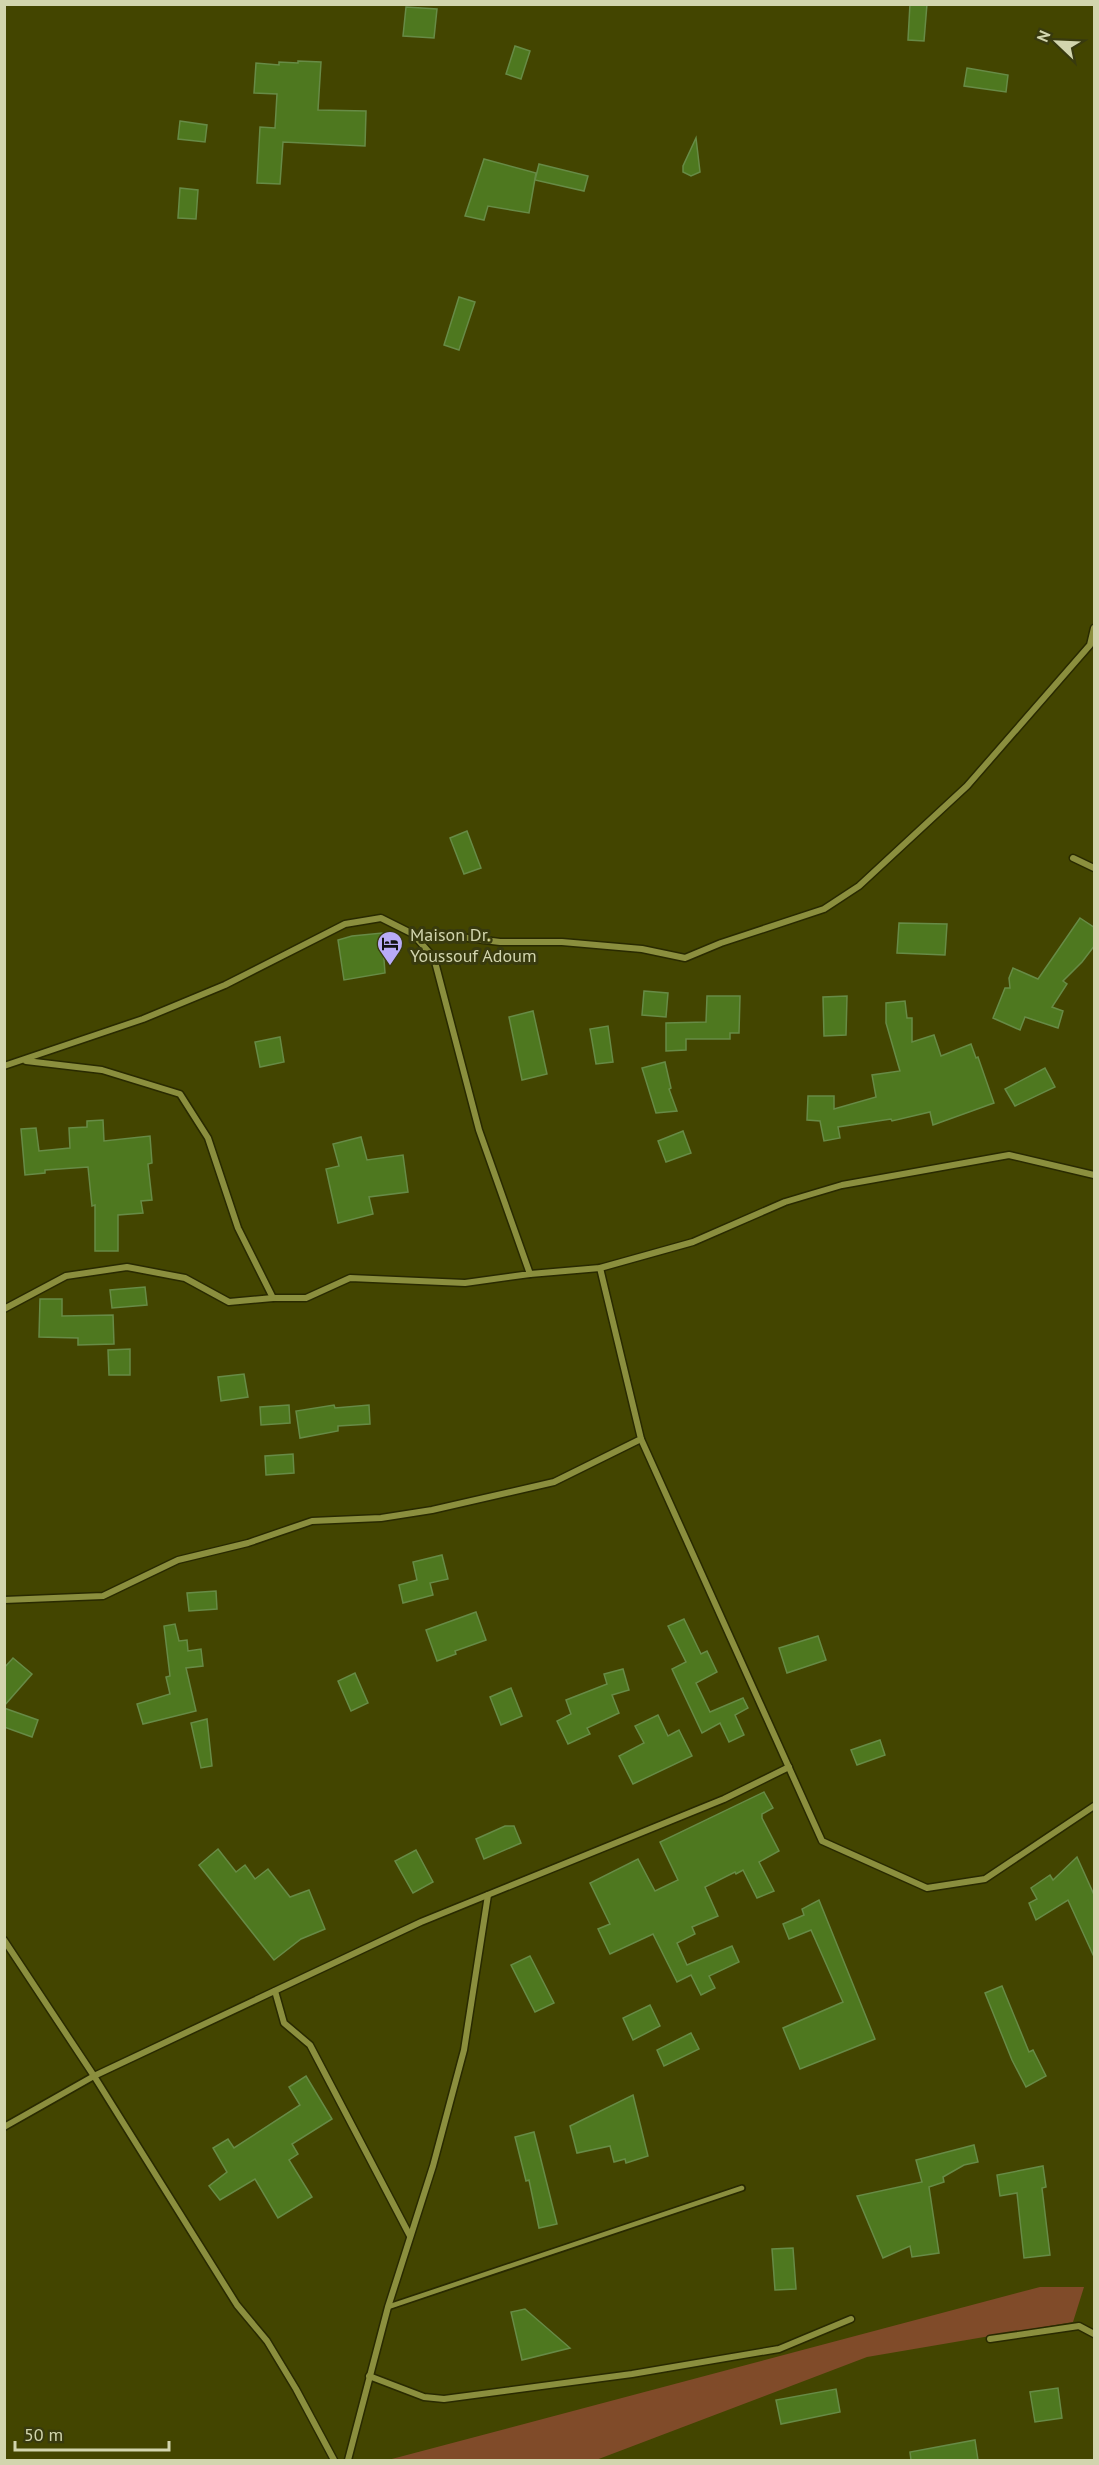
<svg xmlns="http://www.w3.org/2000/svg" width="1099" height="2465" viewBox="0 0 1099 2465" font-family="'PT Sans',sans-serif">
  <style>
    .green { fill: #804b29 }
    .building { fill: #4e781f; stroke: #678b46; stroke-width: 1.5 }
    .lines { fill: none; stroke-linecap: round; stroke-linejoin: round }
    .lane-casing { stroke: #292a00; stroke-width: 8 }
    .street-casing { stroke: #292a00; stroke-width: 9 }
    .lane { stroke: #8b8f3e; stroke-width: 4.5 }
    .street { stroke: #8b8f3e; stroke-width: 6 }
    .labels { text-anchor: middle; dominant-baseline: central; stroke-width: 6; stroke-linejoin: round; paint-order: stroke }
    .poi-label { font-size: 18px; fill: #d2d5ae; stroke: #383a0e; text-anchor: start }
  </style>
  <rect width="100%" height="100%" fill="#434500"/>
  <!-- green -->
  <polygon class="green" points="1040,2287 1084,2287 1073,2322 867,2357 596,2460 388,2460"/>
  <!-- building -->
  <g class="building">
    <polygon points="910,4 927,4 924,41 908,40"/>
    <polygon points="406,7 437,9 434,38 403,36"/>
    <polygon points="515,46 530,51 521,79 506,74"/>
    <polygon points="298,61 321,62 318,110 366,111 365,146 283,142 280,184 257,183 260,127 275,128 277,94 254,93 256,63 279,65 279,62 298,63"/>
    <polygon points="967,68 1008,75 1006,92 964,86"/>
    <polygon points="180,121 207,125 205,142 178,139"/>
    <polygon points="696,138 700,172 691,176 683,172 683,166"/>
    <polygon points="484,159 536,173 529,213 488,206 484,220 465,216"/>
    <polygon points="539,164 588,176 584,191 535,180"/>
    <polygon points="180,188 198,190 196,219 178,218"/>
    <polygon points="459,297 475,302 459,350 444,345"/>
    <polygon points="467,831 481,868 464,874 450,838"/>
    <polygon points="1080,918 1095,928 1095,945 1082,962 1063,981 1067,984 1052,1007 1063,1011 1058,1028 1025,1017 1020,1030 993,1018 1005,988 1010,988 1009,978 1013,968 1038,979"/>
    <polygon points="899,923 947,924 945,955 897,953"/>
    <polygon points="382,933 385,973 344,980 338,940 352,936"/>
    <polygon points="644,991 668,993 666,1017 642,1015"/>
    <polygon points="707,996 740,996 739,1033 730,1033 730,1039 686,1039 686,1050 666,1051 666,1023 706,1022"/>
    <polygon points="847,996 846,1035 824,1036 823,997"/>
    <polygon points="905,1001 907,1018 912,1018 912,1042 934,1035 941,1056 971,1044 976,1058 978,1057 994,1103 933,1125 930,1112 892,1121 891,1119 838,1127 840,1138 824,1141 820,1121 807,1120 808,1096 834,1096 834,1109 876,1097 872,1075 900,1071 886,1023 886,1003"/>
    <polygon points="533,1011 547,1074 522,1080 509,1017"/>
    <polygon points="608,1026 613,1062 596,1064 590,1029"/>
    <polygon points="280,1037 284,1062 260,1067 255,1042"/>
    <polygon points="665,1062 671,1088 669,1089 677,1111 656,1113 642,1068"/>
    <polygon points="1045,1068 1055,1087 1015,1106 1005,1089"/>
    <polygon points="103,1120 104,1141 150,1136 152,1163 148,1164 152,1200 141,1201 143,1213 118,1215 118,1251 95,1251 95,1205 92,1206 88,1167 45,1170 45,1173 25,1175 21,1129 36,1128 39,1151 70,1148 69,1128 87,1127 87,1121"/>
    <polygon points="683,1131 691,1153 666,1162 658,1141"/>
    <polygon points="361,1137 367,1160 403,1155 408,1192 369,1197 373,1214 338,1223 326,1169 339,1166 333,1144"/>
    <polygon points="145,1287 147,1305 112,1308 110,1290"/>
    <polygon points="40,1299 62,1299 62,1316 113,1315 114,1344 78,1345 78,1338 39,1337"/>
    <polygon points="130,1349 130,1375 109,1375 108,1350"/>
    <polygon points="244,1374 248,1397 221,1401 218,1377"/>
    <polygon points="289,1405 290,1423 261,1425 260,1407"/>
    <polygon points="334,1405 335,1408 369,1405 370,1424 338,1426 338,1431 300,1438 296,1411"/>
    <polygon points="293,1454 294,1473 266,1475 265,1456"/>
    <polygon points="442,1555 448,1579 430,1583 433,1595 403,1603 399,1585 417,1580 413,1562"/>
    <polygon points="216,1591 217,1609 189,1611 187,1593"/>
    <polygon points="476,1612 486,1640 455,1651 456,1654 437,1661 426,1630"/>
    <polygon points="684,1619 701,1654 707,1651 717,1672 696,1683 710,1712 743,1698 748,1708 735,1715 744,1735 729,1742 720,1723 702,1733 672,1669 686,1662 668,1626"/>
    <polygon points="175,1624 179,1641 187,1640 188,1651 201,1649 203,1666 186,1668 196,1711 143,1724 137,1704 170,1694 166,1677 170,1676 164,1626"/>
    <polygon points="818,1636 826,1660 787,1673 779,1648"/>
    <polygon points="13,1658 32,1674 4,1706 4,1668"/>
    <polygon points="623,1669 629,1690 612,1695 619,1713 587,1728 590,1734 568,1744 557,1721 571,1714 566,1700 607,1684 604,1674"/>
    <polygon points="355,1673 368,1703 351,1711 338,1681"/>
    <polygon points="511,1688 522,1716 501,1725 490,1697"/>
    <polygon points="4,1708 38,1720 32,1737 4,1727"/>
    <polygon points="658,1715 668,1736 679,1730 692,1756 633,1784 619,1756 644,1743 635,1726"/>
    <polygon points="207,1719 212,1766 201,1768 191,1723"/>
    <polygon points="880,1740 885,1755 857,1765 851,1750"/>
    <polygon points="764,1792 773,1808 762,1814 762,1818 779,1851 759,1862 774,1891 757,1898 743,1870 736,1874 735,1872 705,1887 718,1916 692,1927 695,1934 677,1943 687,1965 732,1946 739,1962 709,1976 715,1988 701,1995 691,1975 677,1982 653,1934 610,1954 598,1929 610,1924 590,1883 638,1859 655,1891 678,1880 660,1842"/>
    <polygon points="505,1826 514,1826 521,1843 484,1859 476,1839"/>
    <polygon points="218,1849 236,1872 245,1865 255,1879 268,1869 290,1897 309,1890 325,1929 301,1939 274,1960 199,1865"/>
    <polygon points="416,1850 433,1882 413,1893 395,1861"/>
    <polygon points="1077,1857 1095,1897 1095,1959 1068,1900 1036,1920 1029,1903 1037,1899 1031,1888 1050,1875 1053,1880"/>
    <polygon points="819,1900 875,2039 800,2069 783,2028 843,2002 811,1930 789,1939 783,1924 804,1915 802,1909"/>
    <polygon points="530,1956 554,2003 535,2012 511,1965"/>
    <polygon points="1002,1986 1029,2052 1033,2050 1046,2076 1026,2087 1012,2060 985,1993"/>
    <polygon points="650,2005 660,2026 633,2040 623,2018"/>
    <polygon points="691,2033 699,2049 664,2066 657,2050"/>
    <polygon points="306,2076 332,2119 292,2144 298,2154 289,2160 312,2197 278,2218 255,2179 220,2200 209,2186 227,2172 213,2148 228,2139 234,2148 300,2105 289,2087"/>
    <polygon points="633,2095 648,2156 626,2163 625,2159 614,2162 610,2146 577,2153 570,2126"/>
    <polygon points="534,2132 557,2224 539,2228 529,2180 526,2181 515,2137"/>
    <polygon points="974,2145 978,2162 964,2165 943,2177 944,2182 929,2187 939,2253 912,2257 910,2246 883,2258 857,2196 922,2182 916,2160"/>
    <polygon points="1043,2166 1046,2187 1042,2188 1050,2255 1024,2258 1017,2193 1000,2196 997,2175"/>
    <polygon points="793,2248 796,2289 775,2290 772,2249"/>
    <polygon points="525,2309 570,2348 522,2360 511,2312"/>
    <polygon points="1058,2388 1062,2418 1035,2422 1030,2392"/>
    <polygon points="836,2389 840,2412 781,2424 776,2400"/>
    <polygon points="975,2440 978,2460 911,2460 910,2452"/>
  </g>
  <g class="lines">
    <defs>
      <polyline id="lane" points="388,2307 742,2188"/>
      <g id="street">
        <polyline points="1073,858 1094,868"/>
        <polyline points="26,1061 102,1070 180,1094 208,1138 238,1228 273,1298 306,1298 350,1278 465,1283 530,1274 479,1130 434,958 413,934"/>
        <polyline points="4,1066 143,1019 225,985 345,924 381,918 413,934 452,936 500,942 562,942 642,949 685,958 721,943 824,909 859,886 967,786 1090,645 1094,628"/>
        <polyline points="530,1274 600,1268 693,1242 785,1202 842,1185 1009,1155 1094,1175"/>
        <polyline points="4,1309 66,1276 127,1267 185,1278 229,1302 273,1298"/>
        <polyline points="641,1439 822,1841 927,1888 985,1879 1094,1806"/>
        <polyline points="4,1600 103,1596 178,1560 248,1543 312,1521 381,1518 432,1510 554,1482 641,1439 600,1268"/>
        <polyline points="4,1940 94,2076 237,2305 267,2341 296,2389 334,2460"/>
        <polyline points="275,1991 284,2023 310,2045 410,2236"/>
        <polyline points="4,2127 94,2076 421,1922 724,1799 789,1767"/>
        <polyline points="990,2339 1079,2326 1094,2334"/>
        <polyline points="369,2376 424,2397 444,2399 632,2374 779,2349 851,2319"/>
        <polyline points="348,2460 388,2307 433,2166 464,2050 488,1895"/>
      </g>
    </defs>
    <!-- lane casing -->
    <use href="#lane" class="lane-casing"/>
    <!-- street casing -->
    <use href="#street" class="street-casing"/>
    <!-- lane -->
    <use href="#lane" class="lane"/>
    <!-- street -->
    <use href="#street" class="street"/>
  </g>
  <!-- icons -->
  <defs>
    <symbol id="hotel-pin" viewBox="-11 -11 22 30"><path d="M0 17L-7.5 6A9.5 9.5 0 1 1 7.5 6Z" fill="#b8abf7" stroke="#383a0e"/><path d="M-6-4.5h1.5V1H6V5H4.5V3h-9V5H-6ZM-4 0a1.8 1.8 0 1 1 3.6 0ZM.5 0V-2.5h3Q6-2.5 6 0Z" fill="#111"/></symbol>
  </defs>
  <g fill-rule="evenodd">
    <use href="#hotel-pin" x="375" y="929" width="30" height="40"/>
  </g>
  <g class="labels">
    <!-- poi labels -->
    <g class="poi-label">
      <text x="410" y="934">Maison Dr.<tspan x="410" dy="21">Youssouf Adoum</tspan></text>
    </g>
  </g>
  <!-- border -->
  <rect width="1099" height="2465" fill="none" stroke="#d2d5ae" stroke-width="12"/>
  <!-- north arrow -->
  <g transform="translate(1057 42) rotate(293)" stroke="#383a0e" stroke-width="4.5" paint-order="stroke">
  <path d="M0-4.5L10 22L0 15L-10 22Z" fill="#d2d5ae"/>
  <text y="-9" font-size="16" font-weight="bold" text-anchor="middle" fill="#d2d5ae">N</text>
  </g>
  <!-- scale -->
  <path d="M15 2441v9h154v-9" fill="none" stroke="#d2d5ae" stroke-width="3"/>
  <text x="24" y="2441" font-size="18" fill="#d2d5ae" stroke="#383a0e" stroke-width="4.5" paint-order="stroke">50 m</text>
</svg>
